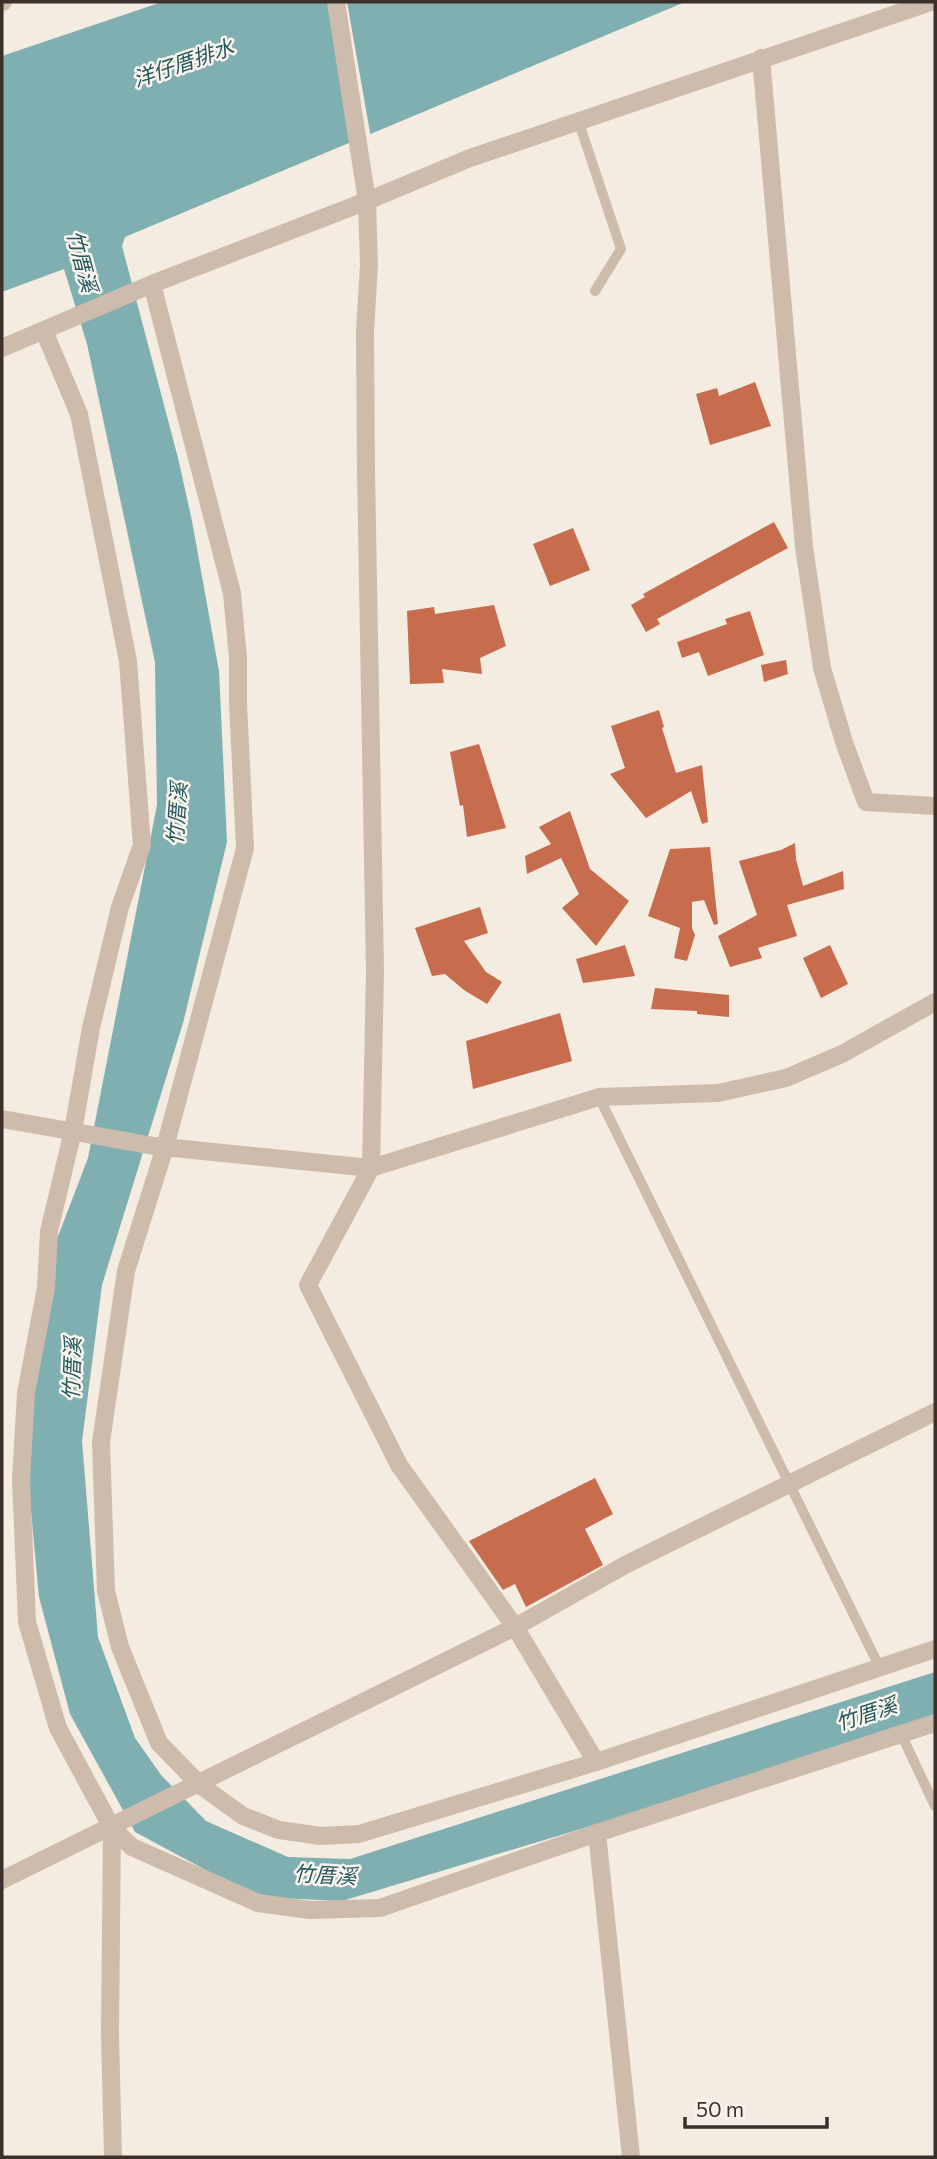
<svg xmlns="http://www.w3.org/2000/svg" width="937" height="2159" viewBox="0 0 937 2159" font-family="Commissioner,'Noto Sans TC',sans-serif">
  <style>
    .water { fill: #7fafb1 }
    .pier { fill: #f4ebe1 }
    .building { fill: #c76c4c }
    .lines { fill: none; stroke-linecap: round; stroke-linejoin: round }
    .service { stroke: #cdbcac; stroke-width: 10 }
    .minor { stroke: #cdbcac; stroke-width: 18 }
    .tertiary { stroke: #cdbcac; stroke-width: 18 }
    .labels { text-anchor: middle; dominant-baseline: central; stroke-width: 5; stroke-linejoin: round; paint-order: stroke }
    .water-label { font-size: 21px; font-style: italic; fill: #20585d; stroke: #fbf5ee }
  </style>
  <rect width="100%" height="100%" fill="#f4ebe1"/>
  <!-- water -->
  <polygon class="water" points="162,2 685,2 125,237 122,246 178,458 192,521 219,671 227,842 183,1023 102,1285 82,1441 98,1637 135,1738 161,1775 206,1821 288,1857 350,1859 935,1672 935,1722 342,1901 256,1897 135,1832 70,1714 39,1597 26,1458 52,1252 88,1158 157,805 155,662 87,344 64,269 2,292 2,56"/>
  <!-- pier -->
  <polygon class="pier" points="336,2 347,2 371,138 360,142"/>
  <!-- building -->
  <g class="building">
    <polygon points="755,382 771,426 710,445 696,394 717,388 719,396"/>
    <polygon points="774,522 788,548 657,619 660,624 646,632 631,605 645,597 643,594"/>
    <polygon points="573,528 590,570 550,586 533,544"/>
    <polygon points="494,605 506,646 480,658 482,674 442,669 444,683 410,684 407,611 434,607 435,614"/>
    <polygon points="750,611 764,655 708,676 699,652 682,658 677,642 727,624 725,619"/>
    <polygon points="786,660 788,674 764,682 761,665"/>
    <polygon points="659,710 664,727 662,728 676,773 702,765 708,822 702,824 691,791 646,818 610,774 625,768 611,726"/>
    <polygon points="479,744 506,828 467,837 463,805 460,806 450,752"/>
    <polygon points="570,811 590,869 629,901 596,946 562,908 579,894 561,858 527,874 525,856 551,844 539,827"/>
    <polygon points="795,843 796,859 803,886 843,871 844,889 787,905 797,936 758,948 762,958 730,967 718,936 757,915 739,861 781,850"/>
    <polygon points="710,847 718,924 714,925 704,900 692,902 692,928 695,935 687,961 674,958 680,928 648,916 670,849"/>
    <polygon points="480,907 488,933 464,941 486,972 502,982 487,1004 464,990 445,974 432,976 415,928"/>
    <polygon points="625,945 635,976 583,983 576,959"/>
    <polygon points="830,945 848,984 821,998 803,958"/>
    <polygon points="655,988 729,995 729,1017 697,1014 697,1011 651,1009"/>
    <polygon points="560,1013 572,1061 473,1089 466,1041"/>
    <polygon points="595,1478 613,1514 585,1529 603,1565 526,1607 515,1584 503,1590 469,1541"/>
  </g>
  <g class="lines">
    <!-- service -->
    <g class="service">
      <polyline points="578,120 621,249 595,291"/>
      <polyline points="599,1097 880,1668"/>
      <polyline points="901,1734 935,1806"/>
    </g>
    <!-- minor -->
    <g class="minor">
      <polyline points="2,2 3,2"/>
      <polyline points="761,58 804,547 822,668 844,742 866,802 935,806"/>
      <polyline points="152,284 232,593 238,658 238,703 245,848 165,1147 126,1271 101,1442 106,1591 120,1647 159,1743 200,1785 243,1816 279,1830 321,1836 359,1834 596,1762 935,1649"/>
      <polyline points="44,331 79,414 128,661 142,845 120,907 91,1028 73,1131 49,1231 46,1288 26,1393 21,1480 27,1622 58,1728 112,1828 132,1847 258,1903 310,1910 380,1908 597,1833 935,1723"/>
      <polyline points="2,348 152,284 367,201 470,158 931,2"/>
      <polyline points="371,1168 308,1285 399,1465 515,1627 596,1762"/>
      <polyline points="112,1828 110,2033 113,2157"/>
      <polyline points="597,1833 631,2157"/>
      <polyline points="2,1880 515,1627 627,1564 935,1412"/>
    </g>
    <!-- tertiary -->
    <g class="tertiary">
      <polyline points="336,2 367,201 369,265 365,330 366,471 375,971 371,1168"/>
      <polyline points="2,1119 154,1146 371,1168 599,1097 718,1093 786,1078 842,1054 935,1002"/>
    </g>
  </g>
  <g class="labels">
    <!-- water labels -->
    <g class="water-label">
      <text transform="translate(183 62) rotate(-19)">洋仔厝排水</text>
      <text transform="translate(83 261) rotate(75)">竹厝溪</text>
      <text transform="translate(176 814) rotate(-86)">竹厝溪</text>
      <text transform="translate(71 1369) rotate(-88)">竹厝溪</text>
      <text transform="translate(866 1713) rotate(-18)">竹厝溪</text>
      <text transform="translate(325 1874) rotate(3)">竹厝溪</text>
    </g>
  </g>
  <!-- border -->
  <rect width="937" height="2159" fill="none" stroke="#3b302b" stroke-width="7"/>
  <!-- scale -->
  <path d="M685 2117v10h142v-10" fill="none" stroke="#3b302b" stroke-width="3.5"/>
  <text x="696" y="2117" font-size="21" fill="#3b302b" stroke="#fbf5ee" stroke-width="5" paint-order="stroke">50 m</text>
</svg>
